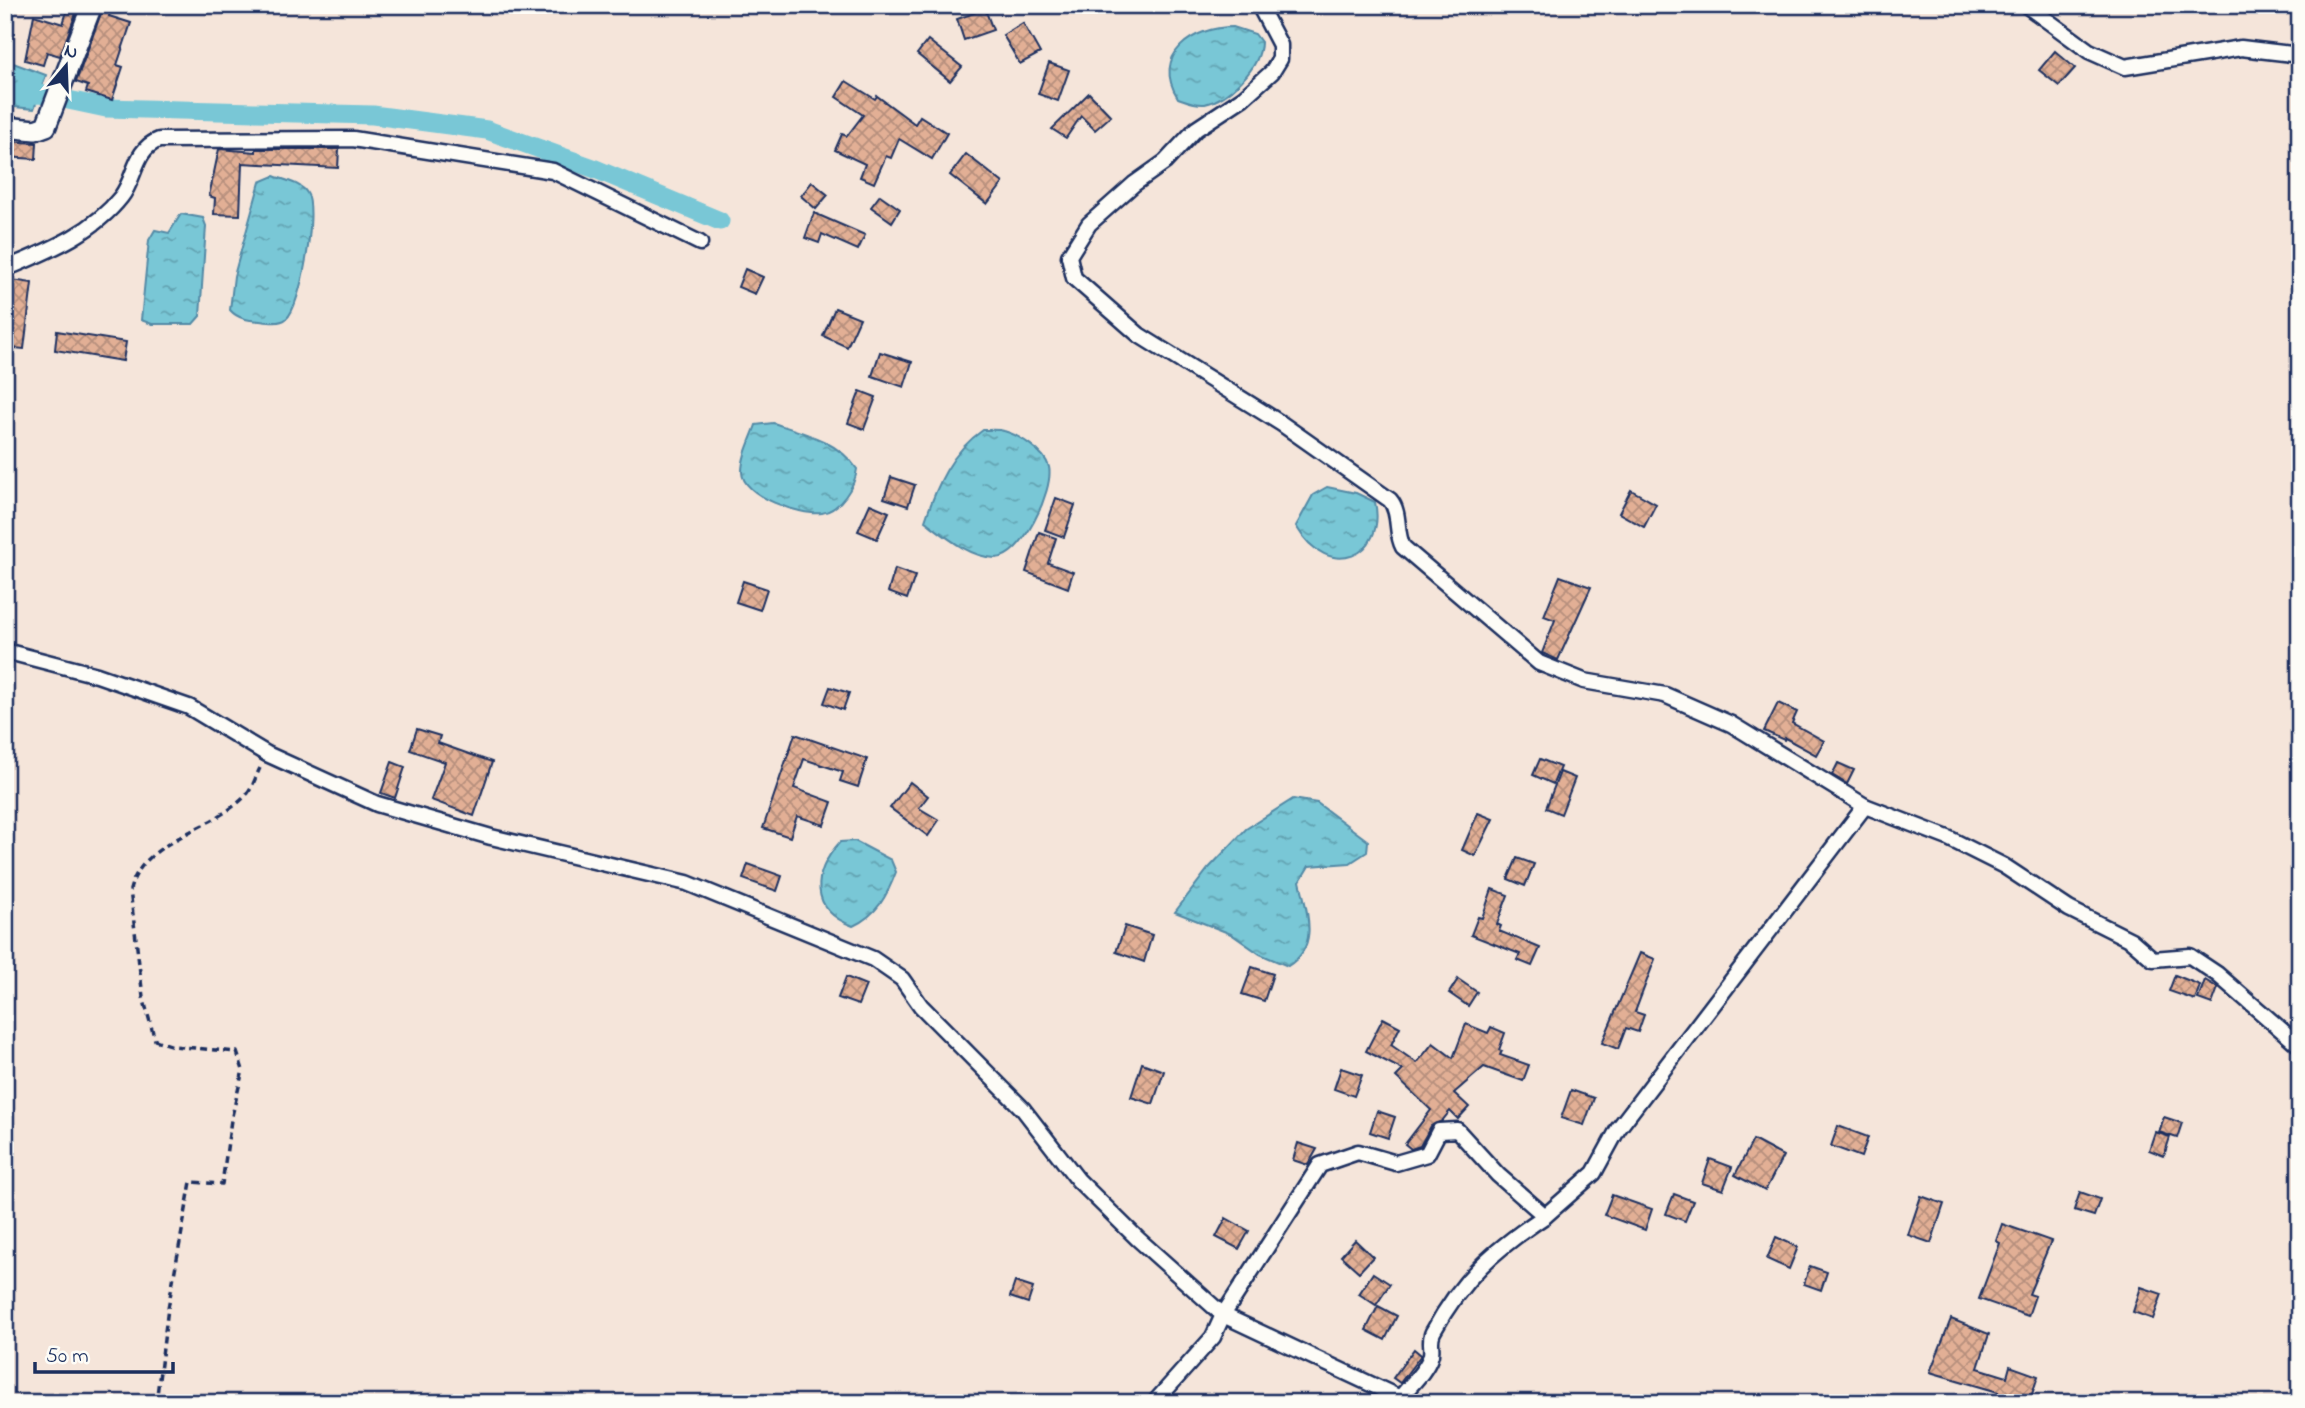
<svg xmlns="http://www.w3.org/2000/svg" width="2305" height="1408" viewBox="0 0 2305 1408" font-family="'Indie Flower',sans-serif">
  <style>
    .water { fill: url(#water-ripples); stroke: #538aa6; stroke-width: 2 }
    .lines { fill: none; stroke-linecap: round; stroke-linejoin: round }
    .canal { stroke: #79c7d6; stroke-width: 19 }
    .building { fill: url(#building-cross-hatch); stroke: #1b2f5e; stroke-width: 2 }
    .minor-casing { stroke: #1b2f5e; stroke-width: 19 }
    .tertiary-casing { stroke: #1b2f5e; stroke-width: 24 }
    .path { stroke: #1b2f5e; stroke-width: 3.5; stroke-dasharray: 7 5; stroke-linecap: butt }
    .minor { stroke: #fdfcf7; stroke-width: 14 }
    .tertiary { stroke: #fdfcf7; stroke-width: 19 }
  </style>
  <defs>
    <pattern id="water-ripples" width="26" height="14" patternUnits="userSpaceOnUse" patternTransform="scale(1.75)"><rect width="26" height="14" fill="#79c7d6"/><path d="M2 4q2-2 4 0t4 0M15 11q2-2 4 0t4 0" fill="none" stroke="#62a2b1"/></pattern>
    <pattern id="building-cross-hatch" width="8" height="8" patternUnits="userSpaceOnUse" patternTransform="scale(1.75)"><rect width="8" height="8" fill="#e2af95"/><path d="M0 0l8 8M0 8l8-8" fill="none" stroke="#b68f7d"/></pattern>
  </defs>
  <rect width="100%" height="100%" fill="#f5e5da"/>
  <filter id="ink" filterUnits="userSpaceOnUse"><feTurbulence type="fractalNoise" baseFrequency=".0143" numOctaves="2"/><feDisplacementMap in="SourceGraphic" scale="14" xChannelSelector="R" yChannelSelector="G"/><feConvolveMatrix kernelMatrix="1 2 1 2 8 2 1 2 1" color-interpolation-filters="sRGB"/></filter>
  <g filter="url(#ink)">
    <!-- water -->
    <g class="water">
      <path d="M1233 27 1255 34 1261 42C1261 67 1229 99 1205 104 1195 105 1187 101 1178 98 1151 55 1193 27 1233 27Z"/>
      <polygon points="5,60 46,75 34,109 5,106"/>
      <path d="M274 176C284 180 301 183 307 193 318 209 301 308 286 319 280 324 268 322 260 321 248 320 238 319 230 310L234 276 260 182Z"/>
      <polygon points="181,214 203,218 206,226 200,316 193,324 152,324 141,320 149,240 155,230 169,233"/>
      <path d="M773 423C804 433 838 441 857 469 855 486 840 510 822 513 801 516 742 496 742 472 742 456 751 439 756 425Z"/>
      <path d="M983 430C989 430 998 429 1004 431 1019 435 1045 452 1049 467 1054 490 1022 559 995 558 969 557 945 536 925 521 937 485 951 452 983 430Z"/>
      <path d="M1327 487 1356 493 1375 502C1387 556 1329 583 1296 526L1313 495Z"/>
      <path d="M1293 799 1317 803 1368 841 1367 852 1350 863 1309 866 1300 881C1307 913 1320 946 1288 966L1260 954 1231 934 1175 912 1208 869 1246 829Z"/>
      <path d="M855 841 891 860 896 872C887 896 877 915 853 926 809 910 812 873 840 842Z"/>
    </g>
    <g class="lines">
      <!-- canal -->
      <polyline class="canal" points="5,95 40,94 106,108 373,115 487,130 593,168 720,221"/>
    </g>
    <!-- building -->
    <g class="building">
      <polygon points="69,5 79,5 60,56 47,52 43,65 25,60 34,15 63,24"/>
      <polygon points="104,5 113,5 109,16 131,23 117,65 123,67 112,100 86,92 88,86 76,82"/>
      <polygon points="985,9 993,30 964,40 957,19"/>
      <polygon points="1023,23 1040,53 1020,64 1003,35"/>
      <polygon points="928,40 962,67 950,81 917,54"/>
      <polygon points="2055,51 2075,68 2059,86 2039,70"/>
      <polygon points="1049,63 1069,70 1058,101 1038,94"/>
      <polygon points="846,81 875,99 877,96 915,124 920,116 947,133 932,159 899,139 891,158 886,156 874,183 860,177 865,164 835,150 842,134 847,136 863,115 836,97"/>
      <polygon points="1089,93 1111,116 1095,130 1081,116 1066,138 1052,129"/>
      <polygon points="6,141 37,143 36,159 5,157"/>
      <polygon points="219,149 256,152 256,149 339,149 338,168 242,163 240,215 214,214 215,198 209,196"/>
      <polygon points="966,154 1003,183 987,204 950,175"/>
      <polygon points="812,182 828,195 816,209 801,196"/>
      <polygon points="880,195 900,209 892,222 871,207"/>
      <polygon points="814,213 865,235 858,250 822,234 819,243 805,238"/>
      <polygon points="745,269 763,277 755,294 738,287"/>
      <polygon points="12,280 32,283 24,349 5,347"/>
      <polygon points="835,308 860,318 847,347 823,336"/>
      <polygon points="57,331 126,342 123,361 55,350"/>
      <polygon points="880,352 912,362 904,387 872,376"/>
      <polygon points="860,391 876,397 864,429 848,423"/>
      <polygon points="891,477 915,485 908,506 884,498"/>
      <polygon points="1631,490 1656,504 1644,527 1619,513"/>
      <polygon points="1056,498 1075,505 1064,537 1045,530"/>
      <polygon points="870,504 889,512 877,539 858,531"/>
      <polygon points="1039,532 1056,538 1048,563 1073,572 1068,588 1026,572"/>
      <polygon points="895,569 915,576 907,599 888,592"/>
      <polygon points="1560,576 1591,587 1558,660 1542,653 1555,620 1544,616"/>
      <polygon points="743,581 767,589 760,610 736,602"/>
      <polygon points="830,687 849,693 843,710 824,703"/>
      <polygon points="1778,703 1797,712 1792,723 1824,741 1816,755 1785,738 1784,740 1764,731"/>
      <polygon points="417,729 440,736 438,743 492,762 474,816 431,800 445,762 410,750"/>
      <polygon points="795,734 867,759 858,787 840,781 843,772 804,759 794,788 832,802 824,825 797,816 790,837 763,828"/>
      <polygon points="1540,759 1560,767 1553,784 1533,775"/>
      <polygon points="392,762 405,767 395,798 381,793"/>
      <polygon points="1838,763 1854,770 1847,784 1832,775"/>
      <polygon points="1560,772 1575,778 1561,814 1546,808"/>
      <polygon points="910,782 928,796 919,808 939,820 928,836 890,808"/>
      <polygon points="1478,813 1493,819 1475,856 1462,850"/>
      <polygon points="1517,858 1534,864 1525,886 1508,879"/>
      <polygon points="748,864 782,876 777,891 743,879"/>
      <polygon points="1492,889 1508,895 1497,924 1501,926 1499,931 1540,948 1532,966 1517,960 1520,954 1471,935 1478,917 1482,918"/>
      <polygon points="1125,926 1152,935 1144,962 1116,952"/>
      <polygon points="1640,953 1655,959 1635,1012 1644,1015 1638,1032 1626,1028 1618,1049 1602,1043"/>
      <polygon points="1252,967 1273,974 1264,1001 1242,994"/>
      <polygon points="2175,975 2200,985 2195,1000 2169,991"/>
      <polygon points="846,977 866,985 858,1005 838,998"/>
      <polygon points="1458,979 1477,992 1468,1006 1449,993"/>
      <polygon points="2205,980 2218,988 2212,1004 2198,999"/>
      <polygon points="1383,1018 1400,1027 1391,1045 1417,1063 1433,1043 1453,1058 1466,1024 1488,1033 1491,1027 1505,1033 1499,1050 1502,1051 1500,1055 1529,1065 1523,1081 1484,1067 1454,1093 1469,1107 1458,1119 1450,1111 1442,1121 1431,1126 1420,1146 1411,1149 1405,1144 1431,1110 1396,1077 1403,1070 1366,1051"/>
      <polygon points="1142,1063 1164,1071 1153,1104 1131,1097"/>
      <polygon points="1341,1068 1362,1075 1354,1096 1334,1089"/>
      <polygon points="1571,1090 1594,1098 1584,1125 1561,1118"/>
      <polygon points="1377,1111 1395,1117 1388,1138 1370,1132"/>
      <polygon points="2164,1117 2182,1123 2177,1138 2159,1132"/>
      <polygon points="1838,1126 1868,1137 1861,1157 1831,1146"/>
      <polygon points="2155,1132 2170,1137 2164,1156 2149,1150"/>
      <polygon points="1753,1140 1783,1156 1765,1191 1735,1175"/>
      <polygon points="1298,1143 1317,1149 1308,1165 1293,1160"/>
      <polygon points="1710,1159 1732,1167 1723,1190 1702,1183"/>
      <polygon points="2080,1192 2100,1199 2094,1216 2074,1210"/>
      <polygon points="1674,1194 1693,1201 1685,1221 1666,1214"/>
      <polygon points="1612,1195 1652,1209 1645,1230 1604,1215"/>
      <polygon points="1921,1196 1944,1204 1931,1243 1908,1235"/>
      <polygon points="1226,1218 1249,1231 1239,1249 1216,1237"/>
      <polygon points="2002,1224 2051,1241 2029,1294 2035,1296 2028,1316 1979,1299 2000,1243 1996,1241"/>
      <polygon points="1776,1237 1798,1247 1789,1269 1767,1259"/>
      <polygon points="1355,1240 1373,1257 1359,1272 1341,1256"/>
      <polygon points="1810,1266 1827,1272 1821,1290 1804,1284"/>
      <polygon points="1373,1273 1390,1284 1376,1305 1359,1294"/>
      <polygon points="1015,1282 1033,1288 1028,1303 1010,1297"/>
      <polygon points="2141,1287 2162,1294 2153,1319 2133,1312"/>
      <polygon points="1378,1306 1397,1316 1385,1340 1366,1330"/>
      <polygon points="1951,1319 1989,1334 1978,1368 2007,1377 2010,1366 2038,1376 2031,1397 2024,1395 2021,1403 1995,1403 1998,1392 1930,1372"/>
      <polygon points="1414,1349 1421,1355 1400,1383 1393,1378"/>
    </g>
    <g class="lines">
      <defs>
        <g id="minor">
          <path d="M1259 5 1280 45V59L1272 72 1243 98 1196 129 1165 162 1134 184 1089 224 1069 256 1074 278 1139 335 1282 424 1390 500C1401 513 1395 533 1403 547L1539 663 1584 681 1665 695 1731 724 1865 806 1948 838 2004 866 2069 909 2131 940 2153 959 2190 956 2217 974 2300 1046"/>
          <polyline points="2026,5 2089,51 2125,67 2241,48 2300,55"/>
          <path d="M5 269C47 251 92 234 121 197 136 178 134 149 159 140L353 139 553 171 700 243"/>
          <polyline points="5,651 97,675 189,707 267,754 377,804 491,837 687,883 873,959 902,979 921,1006 1023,1109 1078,1180 1138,1239 1223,1315 1411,1403"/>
          <path d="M1401 1397C1410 1385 1425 1372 1430 1358 1434 1349 1428 1342 1433 1332 1463 1277 1494 1250 1545 1216"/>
          <polyline points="1154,1403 1213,1337 1223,1315 1320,1165 1358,1152 1396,1163 1427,1154 1439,1131 1457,1130 1498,1175 1545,1216 1594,1173 1618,1129 1865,806"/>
        </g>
        <polyline id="tertiary" points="5,127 35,130 46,126 92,5"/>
      </defs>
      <!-- minor casing -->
      <use href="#minor" class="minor-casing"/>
      <!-- tertiary casing -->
      <use href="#tertiary" class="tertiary-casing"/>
      <!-- path -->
      <path class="path" d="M156 1403 168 1308 191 1182 222 1184 231 1120 243 1070 237 1052 173 1046 155 1040 143 997 130 890C143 838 215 831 248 793 253 786 256 776 260 768"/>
      <!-- minor -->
      <use href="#minor" class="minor"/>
      <!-- tertiary -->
      <use href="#tertiary" class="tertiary"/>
    </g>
  </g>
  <!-- margin -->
  <rect width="2305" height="1408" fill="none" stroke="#fdfcf7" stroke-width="28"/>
  <rect x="14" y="14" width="2277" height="1380" fill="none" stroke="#1b2f5e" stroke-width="2.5" filter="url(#ink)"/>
  <!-- north arrow -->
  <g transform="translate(66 66) rotate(19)" stroke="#fdfcf7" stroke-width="5" paint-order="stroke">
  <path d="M0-5L12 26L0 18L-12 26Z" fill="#1b2f5e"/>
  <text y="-10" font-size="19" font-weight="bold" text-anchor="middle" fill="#1b2f5e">N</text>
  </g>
  <!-- scale -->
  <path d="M35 1362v10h138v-10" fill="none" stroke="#1b2f5e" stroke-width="3.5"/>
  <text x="46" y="1362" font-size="21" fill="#1b2f5e" stroke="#fdfcf7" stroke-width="5" paint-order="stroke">50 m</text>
</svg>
